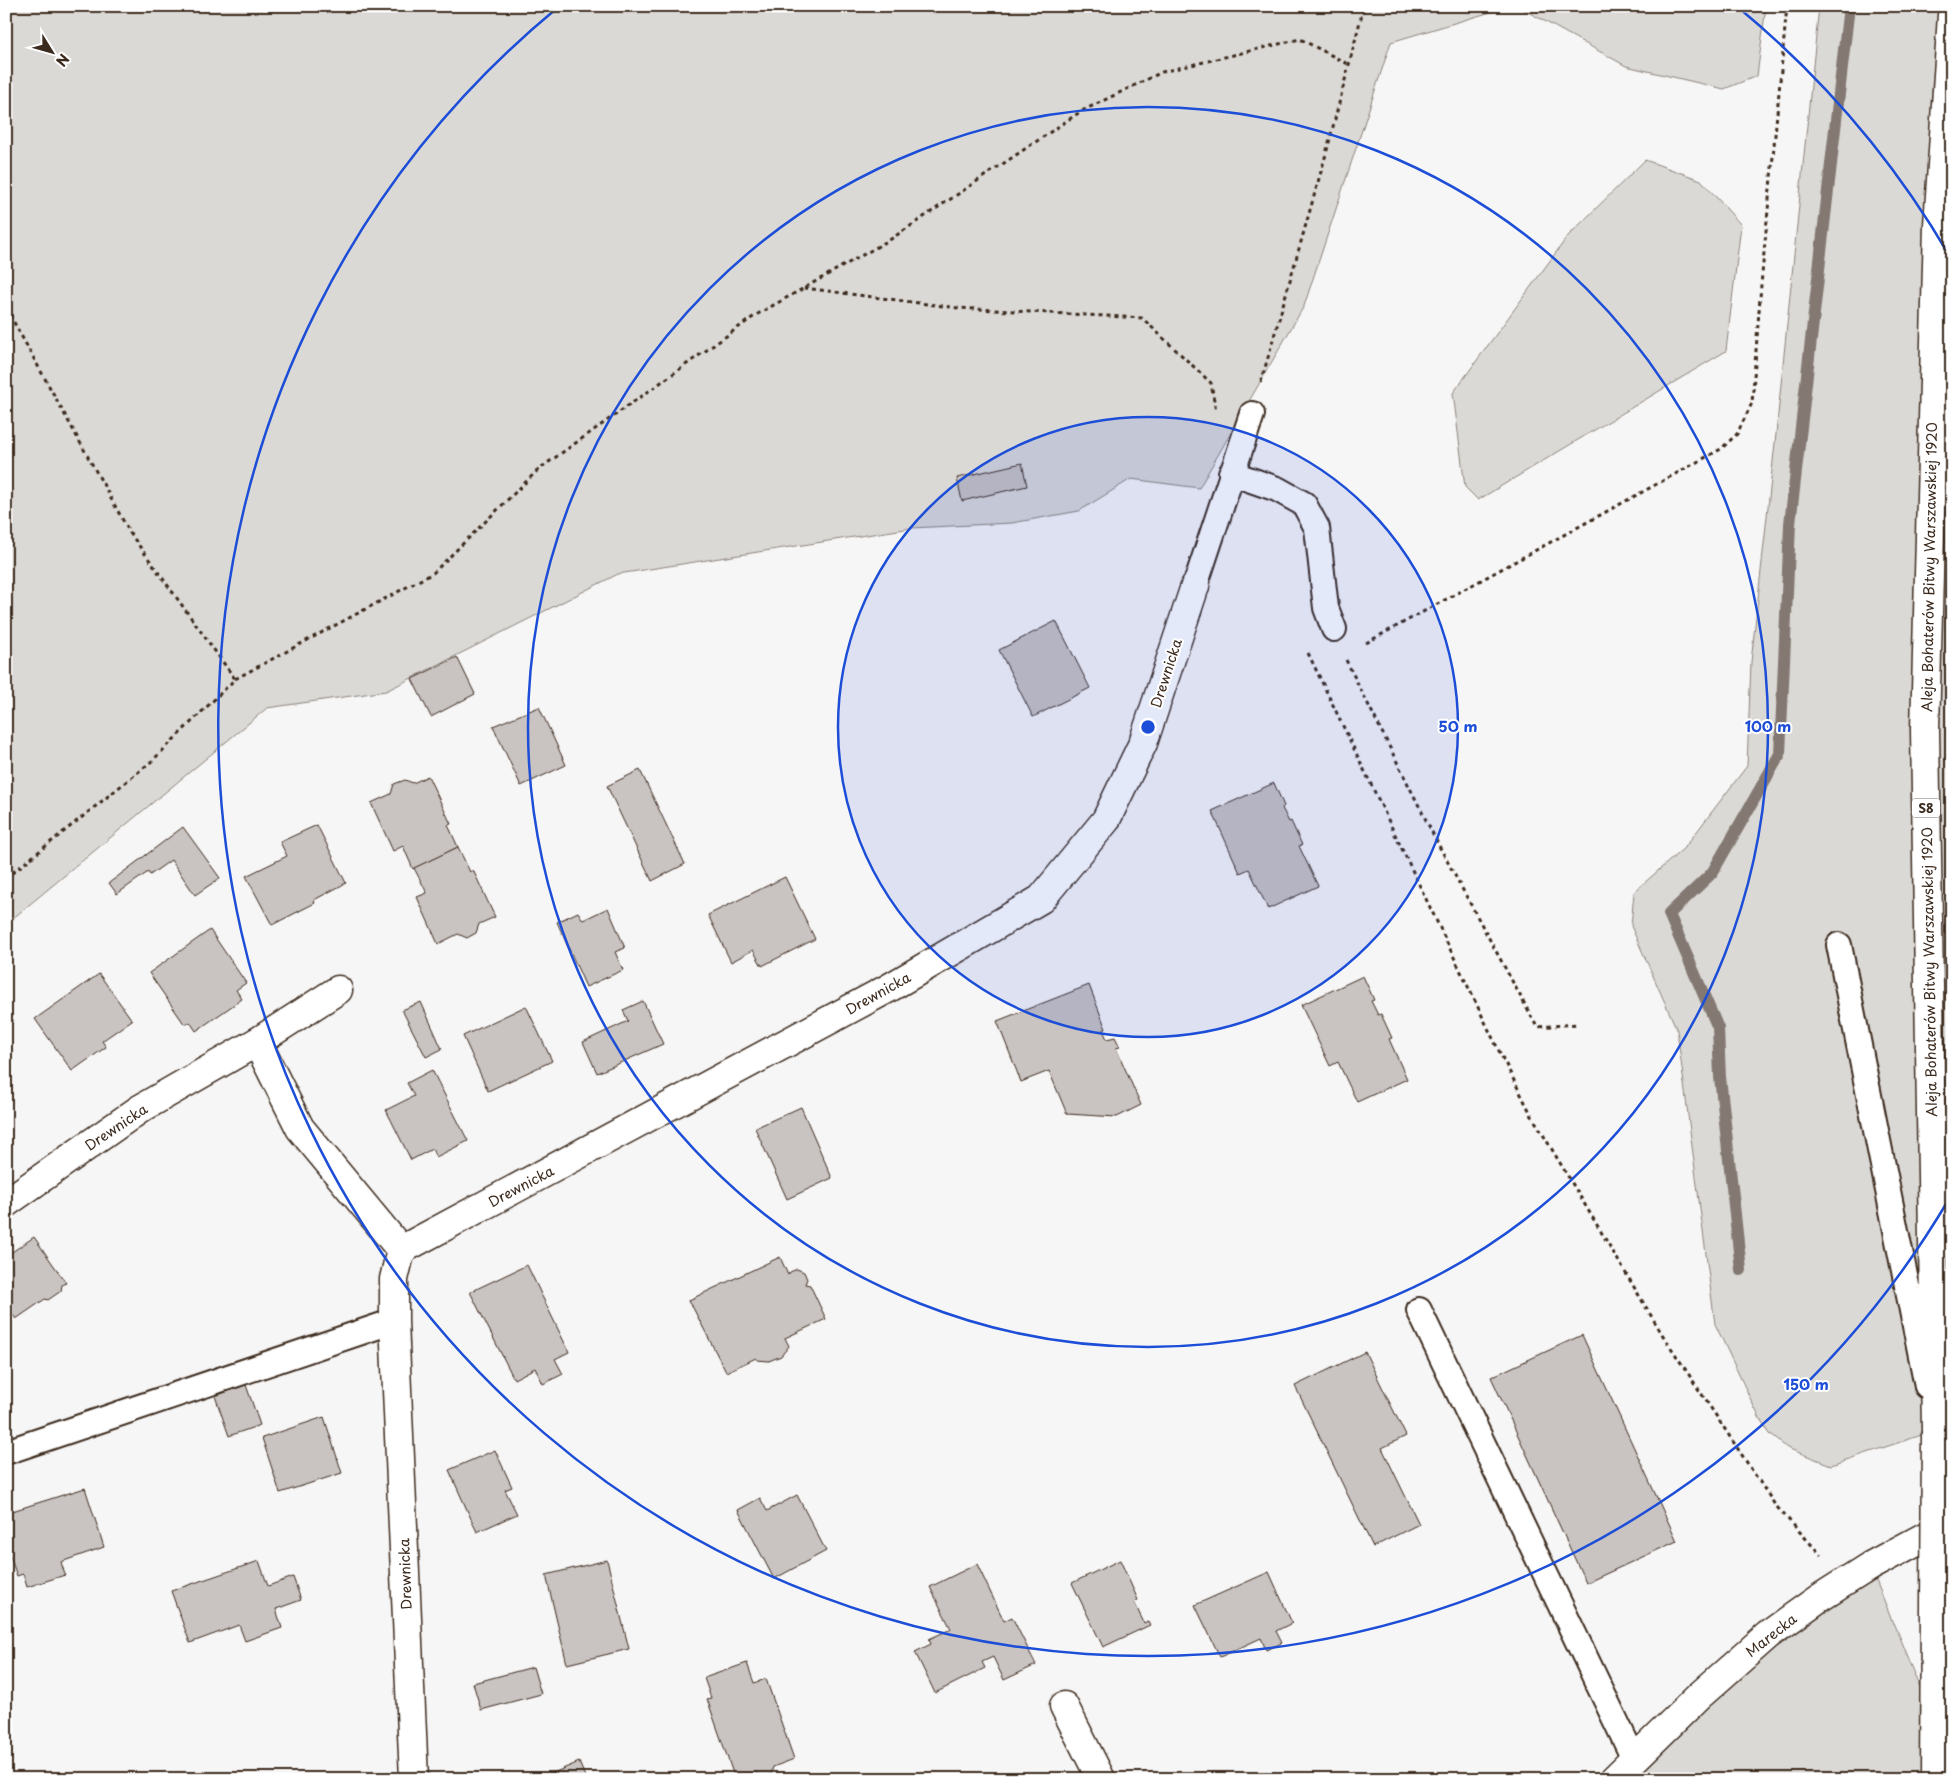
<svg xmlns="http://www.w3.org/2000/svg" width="1958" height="1785" viewBox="0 0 1958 1785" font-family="'Playpen Sans',sans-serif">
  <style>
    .green { fill: #dbd9d6; stroke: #8b827a }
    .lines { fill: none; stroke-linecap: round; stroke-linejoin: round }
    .stream { stroke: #847972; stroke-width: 12 }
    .building { fill: #c9c3c1; stroke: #3b2a1e }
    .lane-casing { stroke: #3b2a1e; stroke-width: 28 }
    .street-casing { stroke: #3b2a1e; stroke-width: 31 }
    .secondary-casing { stroke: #3b2a1e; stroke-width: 31 }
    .highway-casing { stroke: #3b2a1e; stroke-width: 31 }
    .path { stroke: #3b2a1e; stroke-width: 3; stroke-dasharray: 4 4; stroke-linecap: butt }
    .lane { stroke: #fff; stroke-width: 24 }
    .street { stroke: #fff; stroke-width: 28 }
    .secondary { stroke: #fff; stroke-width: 28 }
    .highway { stroke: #fff; stroke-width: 28 }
    .highway-bridge-casing { stroke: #3b2a1e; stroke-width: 31; stroke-linecap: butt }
    .highway-bridge { stroke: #fff; stroke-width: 28 }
    .ring { fill: none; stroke: #1d4ed8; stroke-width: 2.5 }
    .labels { text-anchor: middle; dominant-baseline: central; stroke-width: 4; stroke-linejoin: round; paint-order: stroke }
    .shield { fill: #fff; stroke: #766a62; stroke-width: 1 }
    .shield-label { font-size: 12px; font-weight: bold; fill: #3b2a1e }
    .street-label { font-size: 14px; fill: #3b2a1e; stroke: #fff }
    .centre { fill: #1d4ed8; stroke: #fff; stroke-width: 2.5 }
    .ring-label { font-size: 15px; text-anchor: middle; font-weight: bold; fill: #1d4ed8; stroke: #fff; stroke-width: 4; stroke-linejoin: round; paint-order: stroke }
  </style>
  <rect width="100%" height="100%" fill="#f7f6f6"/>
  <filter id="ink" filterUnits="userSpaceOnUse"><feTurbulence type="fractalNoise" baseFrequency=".02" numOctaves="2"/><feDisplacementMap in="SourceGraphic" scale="10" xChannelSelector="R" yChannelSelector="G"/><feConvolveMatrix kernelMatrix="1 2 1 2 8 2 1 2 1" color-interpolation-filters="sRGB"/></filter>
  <g filter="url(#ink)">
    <!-- green -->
    <g class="green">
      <polygon points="6,6 1511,6 1391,42 1304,306 1199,488 1131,479 1079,511 1012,523 911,528 618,574 386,691 267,708 6,924"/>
      <polygon points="1517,6 1766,6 1757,76 1724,89 1626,66"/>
      <polygon points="1819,6 1952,6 1952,1425 1831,1465 1787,1448 1770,1434 1760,1419 1715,1324 1677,1030 1631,926 1634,892 1685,847 1747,766 1751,662 1776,434"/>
      <polygon points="1645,160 1701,180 1741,225 1726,351 1478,500 1465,487 1453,393 1568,236"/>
      <polygon points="1870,1566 1923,1696 1952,1701 1952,1779 1614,1779"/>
    </g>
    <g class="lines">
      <!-- stream -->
      <polyline class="stream" points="1741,1270 1720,1077 1718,1028 1669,914 1712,873 1780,754 1790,524 1849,6"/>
    </g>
    <!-- building -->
    <g class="building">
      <polygon points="1022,463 1027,486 962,501 957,478"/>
      <polygon points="1056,621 1090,688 1033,717 999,650"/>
      <polygon points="457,657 475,694 431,717 412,679"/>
      <polygon points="539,707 566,765 521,786 493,726"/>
      <polygon points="640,770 685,864 652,881 607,786"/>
      <polygon points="428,776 451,824 448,825 458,847 413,869 403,846 393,851 371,803 391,794 394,784 405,780 413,783"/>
      <polygon points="1274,783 1284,806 1282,808 1289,822 1291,821 1302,845 1299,846 1318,886 1268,909 1249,869 1240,873 1212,811"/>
      <polygon points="317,825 346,883 314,900 315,903 272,925 246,876 287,856 280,842"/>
      <polygon points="183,827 220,878 195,895 171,860 150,875 148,872 117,894 109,883"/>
      <polygon points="458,847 470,872 473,870 495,917 479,924 476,933 467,938 458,934 438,944 417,897 427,893 414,868"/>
      <polygon points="785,877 815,939 762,966 753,950 731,962 708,915"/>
      <polygon points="608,908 625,948 615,952 623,970 586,987 557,922 578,912 583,920"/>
      <polygon points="210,930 246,983 236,990 242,999 196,1031 190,1022 185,1025 149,973"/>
      <polygon points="99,974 132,1020 102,1041 106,1047 72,1071 35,1019"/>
      <polygon points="1363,976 1374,1000 1371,1001 1378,1015 1381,1014 1392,1038 1389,1039 1407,1079 1357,1102 1338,1062 1330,1066 1301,1005"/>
      <polygon points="1089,985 1106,1029 1103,1030 1107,1039 1115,1037 1120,1047 1116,1048 1141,1105 1117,1117 1067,1114 1049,1071 1021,1082 997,1021"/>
      <polygon points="643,1001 663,1044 597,1073 583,1042 628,1021 623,1010"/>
      <polygon points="421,1002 442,1049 426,1057 402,1010"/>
      <polygon points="526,1006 552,1061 488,1091 463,1036"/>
      <polygon points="432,1070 468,1141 436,1157 432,1149 411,1160 386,1110 414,1096 407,1083"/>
      <polygon points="801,1107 832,1178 787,1199 755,1128"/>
      <polygon points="34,1237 66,1283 62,1285 61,1291 48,1300 45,1299 16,1319 12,1314 6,1318 6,1256"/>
      <polygon points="780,1257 788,1275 790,1272 797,1269 804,1272 807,1279 805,1284 810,1285 826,1319 785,1338 789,1346 781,1356 769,1361 757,1360 756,1358 726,1372 689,1300"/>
      <polygon points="527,1265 569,1352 555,1359 563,1374 543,1384 535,1368 514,1379 470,1292"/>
      <polygon points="1582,1335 1677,1541 1586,1583 1491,1377"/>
      <polygon points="1365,1352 1406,1436 1382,1448 1419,1524 1373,1547 1295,1386"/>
      <polygon points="246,1385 260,1425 229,1436 215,1396"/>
      <polygon points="324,1417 342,1473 280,1493 262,1438"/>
      <polygon points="495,1450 512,1487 505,1490 517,1514 477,1532 449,1470"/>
      <polygon points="85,1488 104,1547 61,1562 65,1575 27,1587 23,1574 17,1576 6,1545 6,1513"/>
      <polygon points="797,1495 826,1551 774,1579 738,1510 760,1498 767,1511"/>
      <polygon points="607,1560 629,1649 567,1664 546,1575"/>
      <polygon points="1120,1560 1138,1600 1134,1602 1144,1623 1148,1621 1150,1625 1103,1647 1072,1583"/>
      <polygon points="259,1561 268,1586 293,1577 301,1600 276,1609 282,1628 245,1641 239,1625 190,1643 171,1591"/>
      <polygon points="977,1564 1004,1621 1012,1617 1036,1665 1004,1680 993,1657 982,1662 985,1668 935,1693 915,1652 931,1644 929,1639 951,1629 930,1587"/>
      <polygon points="1269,1572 1292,1623 1276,1631 1282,1643 1266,1650 1261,1638 1220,1657 1195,1605"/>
      <polygon points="747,1663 754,1683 766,1679 794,1759 773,1767 771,1774 762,1777 755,1772 735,1779 707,1699 711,1698 704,1678"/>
      <polygon points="533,1667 541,1694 481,1710 473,1683"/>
      <polygon points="579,1762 586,1779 539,1779"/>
    </g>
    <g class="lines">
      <defs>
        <g id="lane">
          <polyline points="1231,473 1277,489 1304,504 1317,528 1326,608 1334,629"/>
          <polyline points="1195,586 1252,414"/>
          <polyline points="1839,945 1927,1386"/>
          <polyline points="1419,1310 1634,1759"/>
          <polyline points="6,1452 394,1321"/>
        </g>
        <g id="street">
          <polyline points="257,1042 300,1128 401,1250"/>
          <polyline points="6,1203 140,1109 257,1042 338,990"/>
          <polyline points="1064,1706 1101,1779"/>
          <polyline points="414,1779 394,1321 394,1279 401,1250 889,988 1041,899 1106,820 1143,743 1195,586"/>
        </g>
        <polyline id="secondary" points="1614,1779 1699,1696 1768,1635 1818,1599 1870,1566 1952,1522"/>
        <polyline id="highway" points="1936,1431 1925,730 1938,225 1952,15"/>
      </defs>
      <!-- lane casing -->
      <use href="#lane" class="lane-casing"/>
      <!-- street casing -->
      <use href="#street" class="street-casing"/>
      <!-- secondary casing -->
      <use href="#secondary" class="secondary-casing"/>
      <!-- highway casing -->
      <use href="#highway" class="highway-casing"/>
      <!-- path -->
      <g class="path">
        <polyline points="804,288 958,308 1142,318 1211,383 1216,412"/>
        <polyline points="6,308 130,533 235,679"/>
        <polyline points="1261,382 1326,154 1364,6"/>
        <polyline points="1366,643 1721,449 1737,434 1752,403 1761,285 1787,6"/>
        <polyline points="1308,653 1498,1049 1532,1116 1662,1334 1775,1505 1821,1555"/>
        <polyline points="1346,660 1438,844 1537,1027 1578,1024"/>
        <polyline points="6,878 152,761 235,679 433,573 539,469 756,315 891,239 1080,112 1162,72 1300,39 1350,65"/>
      </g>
      <!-- lane -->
      <use href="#lane" class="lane"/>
      <!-- street -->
      <use href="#street" class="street"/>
      <!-- secondary -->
      <use href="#secondary" class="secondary"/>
      <!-- highway -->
      <use href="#highway" class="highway"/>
      <defs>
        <polyline id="highway-bridge" points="1934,1779 1936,1431"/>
      </defs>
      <!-- highway-bridge casing -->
      <use href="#highway-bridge" class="highway-bridge-casing"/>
      <!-- highway-bridge -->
      <use href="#highway-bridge" class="highway-bridge"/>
    </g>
  </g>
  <!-- distance rings -->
  <circle cx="1148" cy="727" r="310" fill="#1d4ed8" fill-opacity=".12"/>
  <g class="ring">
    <circle cx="1148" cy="727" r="310"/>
    <circle cx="1148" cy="727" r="620"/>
    <path d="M1949 1199A930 930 0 1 1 556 9M1740 9A930 930 0 0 1 1949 255"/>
  </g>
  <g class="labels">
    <!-- shield labels -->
    <rect class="shield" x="1912" y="798.5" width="28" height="19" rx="4"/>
    <g class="shield-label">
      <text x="1926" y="808">S8</text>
    </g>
    <!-- street labels -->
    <g class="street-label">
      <text transform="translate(1929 567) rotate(-89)">Aleja Bohaterów Bitwy Warszawskiej 1920</text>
      <text transform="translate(1166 673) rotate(-72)">Drewnicka</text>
      <text transform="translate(1929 972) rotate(-91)">Aleja Bohaterów Bitwy Warszawskiej 1920</text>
      <text transform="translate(878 993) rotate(-29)">Drewnicka</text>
      <text transform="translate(116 1127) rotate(-34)">Drewnicka</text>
      <text transform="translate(521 1186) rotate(-28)">Drewnicka</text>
      <text transform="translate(405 1574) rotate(-92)">Drewnicka</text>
      <text transform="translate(1771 1635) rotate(-38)">Marecka</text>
    </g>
  </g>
  <circle cx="1148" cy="727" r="8" class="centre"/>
  <g class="ring-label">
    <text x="1458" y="732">50 m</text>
    <text x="1768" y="732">100 m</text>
    <text x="1806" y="1390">150 m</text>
  </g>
  <!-- margin -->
  <rect width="1958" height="1785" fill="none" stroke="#fff" stroke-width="25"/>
  <rect x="12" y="12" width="1933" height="1760" fill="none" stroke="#3b2a1e" stroke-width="2" filter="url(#ink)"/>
  <!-- north arrow -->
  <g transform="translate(52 52) rotate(127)" stroke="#ffffff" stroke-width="4" paint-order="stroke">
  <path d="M0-4L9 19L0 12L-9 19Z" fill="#3b2a1e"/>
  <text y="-8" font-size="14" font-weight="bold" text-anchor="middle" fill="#3b2a1e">N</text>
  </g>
</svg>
